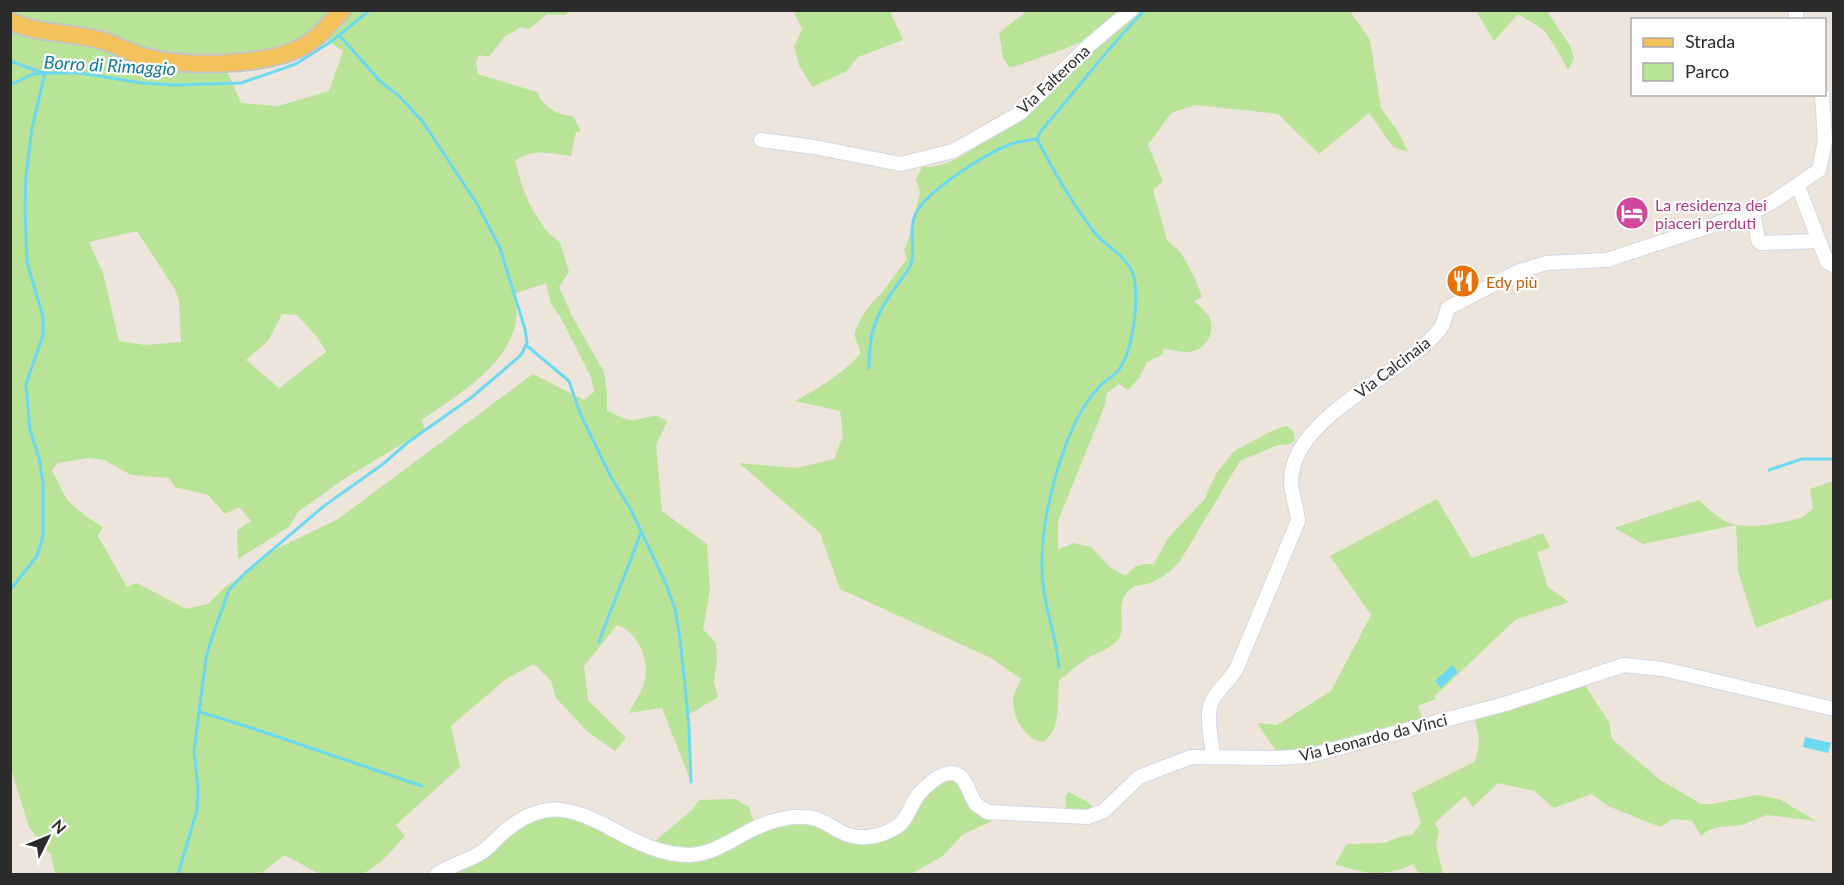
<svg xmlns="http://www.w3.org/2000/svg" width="1844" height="885" viewBox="0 0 1844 885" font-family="Lato,sans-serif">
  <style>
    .green { fill: #b9e498; fill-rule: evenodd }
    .water { fill: #6dd9f1 }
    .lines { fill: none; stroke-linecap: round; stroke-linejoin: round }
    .stream { stroke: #6dd9f1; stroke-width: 3 }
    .minor-casing { stroke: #d2d7e4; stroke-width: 16 }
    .major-casing { stroke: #c4c4c4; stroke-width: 20 }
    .minor { stroke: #fff; stroke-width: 14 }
    .major { stroke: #f3c25b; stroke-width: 16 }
    .labels { text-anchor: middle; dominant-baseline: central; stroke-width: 4.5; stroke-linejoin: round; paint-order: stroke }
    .street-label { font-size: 16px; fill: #2b2b2b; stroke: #fff }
    .hotel-label { font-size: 16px; fill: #b23c85; stroke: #fff; text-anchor: start }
    .food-label { font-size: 16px; fill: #c56008; stroke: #fff; text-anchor: start }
    .water-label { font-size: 18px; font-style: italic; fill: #0b799e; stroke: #fff }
  </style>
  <rect width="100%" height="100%" fill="#ede4dc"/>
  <!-- green -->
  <g class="green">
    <path d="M10 11H570L565 15 547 14 529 29 522 27 505 36 489 57 479 55 476 62 478 74 537 92C542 106 558 116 573 116L581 132H576L571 156C550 154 533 147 515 161L522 186 531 207 545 229 560 243 569 272 559 287 573 318 604 372 607 391V411C614 413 623 419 630 420 644 421 655 409 667 422L656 445 662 511 707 544 710 590 703 629 716 643 717 659 714 682 718 697 688 715 691 782 662 708 629 713C634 703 641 693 644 683 651 661 638 632 617 625L584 666 588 700 626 738 615 751 587 731 556 698 551 681 534 664 506 679 451 726 460 767 396 825 405 836 382 861 363 874H320L284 855 261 874H55L51 855 29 827 11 769ZM318 35 343 51 329 91 278 106 241 103 230 77 222 64 264 58ZM137 231 174 288 179 300 181 342 145 345 119 341 103 273 89 242ZM546 283 551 304 561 318 591 377 594 392 584 400 533 374 338 519 274 550 224 588 208 604 186 609 137 583 127 587 98 536 103 527 87 517 67 500 52 470 58 463 89 458 104 460 131 475 169 478 175 487 208 495 225 514 239 507 251 521 237 530 238 559 289 527 298 512 344 479 425 430 422 420C462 392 531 352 514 294ZM282 314 297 315 318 338 326 352 279 388 246 360 268 341Z"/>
    <polygon points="791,11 890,11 903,40 858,57 847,71 812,87 799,65 794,47 802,29 794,12"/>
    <path d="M1027 11H1350L1370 40 1381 108 1399 133 1408 152 1393 147 1369 113 1319 154 1278 114 1196 105 1171 113 1148 145 1163 181 1153 190 1167 240 1181 253 1194 276 1202 297 1194 301C1199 305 1204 310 1208 315 1217 331 1207 350 1189 352 1181 352 1172 350 1164 349L1162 355 1147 362 1140 377 1128 390 1119 384 1107 393 1105 405 1058 521V549L1074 543 1091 547 1111 568 1126 576C1133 565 1142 563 1154 564L1168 538 1204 500 1216 474 1234 451 1276 429 1287 426 1294 432 1295 440 1290 444 1278 445 1240 461 1180 561C1171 571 1163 578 1150 583 1143 585 1134 585 1129 590 1115 602 1126 627 1119 638 1112 649 1098 652 1088 658 1077 665 1068 673 1059 681 1057 702 1062 729 1043 742 1025 739 1014 720 1013 702 1012 695 1019 685 1021 679L991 658 840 589 820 533 739 463 796 468 834 459 843 436 840 411 795 401C819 388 842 374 860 354 861 347 856 343 855 336 854 326 872 300 880 295L907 259 904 250 911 233 920 192 916 179 922 167C941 168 955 160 971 150L969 144 1032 106 1074 55 1080 42 1067 48 1010 68 1003 58 999 33Z"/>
    <polygon points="1476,11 1547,11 1570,46 1574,58 1568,70 1559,53 1544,30 1518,14 1494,41"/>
    <path d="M1833 481V598L1756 628 1738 571 1736 525 1643 544 1614 528 1699 500C1709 510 1723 523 1737 525 1753 528 1787 523 1802 517 1806 515 1810 511 1813 508L1810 489Z"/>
    <polygon points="1437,499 1472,558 1543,533 1550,548 1537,552 1548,587 1569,602 1515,620 1434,697 1436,699 1418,706 1424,725 1281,758 1257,723 1277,725 1331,691 1371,615 1330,556"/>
    <path d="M1581 679 1609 722 1612 739 1659 779 1701 804H1712L1757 795 1779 799 1816 821 1767 815 1742 825 1719 827 1707 831 1701 836 1692 821 1673 819 1660 827 1608 806 1592 794 1554 808 1534 791 1498 783 1473 807 1465 796 1435 823 1439 831 1436 845 1443 874H1419L1413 864C1383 878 1365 874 1335 864L1347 844 1384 843 1402 836 1412 835 1421 823 1412 793 1474 762C1483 745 1478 730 1472 712Z"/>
    <polygon points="953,773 976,804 1007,814 962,835 943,856 911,874 437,874 526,815 575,811 647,848 693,809 699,800 735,799 749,807 756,828 807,816 846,836 896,827 918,796"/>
    <polygon points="1069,792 1088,802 1099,814 1067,817 1065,796"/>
  </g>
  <!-- water -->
  <g class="water">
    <polygon points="1452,665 1458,672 1441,688 1435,681"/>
    <polygon points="1805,737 1831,743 1828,753 1803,747"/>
  </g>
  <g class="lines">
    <!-- stream -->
    <g class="stream">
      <polyline points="10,61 43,73"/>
      <polyline points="10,85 33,74 53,73 80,73 142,83 174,85 241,83 296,64 332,41 370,10"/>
      <path d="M1037 139C1054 172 1072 203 1094 232 1105 246 1124 254 1132 271 1141 294 1133 349 1120 368 1115 376 1105 380 1099 387 1083 404 1072 427 1064 450 1049 491 1037 548 1044 592 1048 618 1057 642 1059 668"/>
      <path d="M1037 139 1041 131C1076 91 1107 48 1145 10"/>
      <polyline points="526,345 569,381 580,413 611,477 631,510 666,584 675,609 680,637 689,726 691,782"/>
      <path d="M869 368C869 336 874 317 893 291 898 283 907 273 911 264 916 248 908 231 915 215 925 191 990 151 1014 143 1021 141 1029 140 1037 139"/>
      <polyline points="1769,470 1802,459 1834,459"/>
      <polyline points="10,590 37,556 43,536 43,483 39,458 30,430 26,384 43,335 43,317 27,262 25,208 26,176 32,128 45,73"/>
      <path d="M599 642C612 605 628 569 641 532"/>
      <polyline points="200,712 261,731 422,786"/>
      <polyline points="178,874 197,810 198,789 194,751 206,658 212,637 229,590 245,573 324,506 383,464 407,443 472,397 521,355 527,343 525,329 500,248 477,204 423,122 399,96 381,82 339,35"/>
    </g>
    <defs>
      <g id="minor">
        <polyline points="1796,20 1796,10"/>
        <polyline points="761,140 814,147 901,164 953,151 1020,113 1088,46 1131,10"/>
        <polyline points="1798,186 1827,262 1834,266"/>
        <polyline points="1753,212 1758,240 1761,243 1819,241"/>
        <path d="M1213 756C1212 737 1203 712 1215 696 1221 687 1230 679 1236 670L1298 521C1297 507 1291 494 1291 480 1293 415 1404 375 1440 329 1445 322 1445 315 1448 308L1517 272 1546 263 1607 260 1753 212 1772 202 1819 170 1825 141 1822 94"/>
        <path d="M437 874C451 865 468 861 482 852 492 845 499 835 509 828 548 798 574 809 614 830 638 843 662 855 690 855 713 854 733 839 753 829 768 822 788 816 805 817 826 817 839 837 860 837 871 838 885 834 895 828 907 821 910 806 918 795 927 785 946 766 960 776 968 783 970 796 976 804 979 807 984 809 987 812L1088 817 1104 811 1139 777 1191 757 1277 758 1308 756 1505 704 1624 665 1663 669 1834 709"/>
      </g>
      <path id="major" d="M10 21C37 34 68 32 96 39 111 42 124 50 139 55 179 68 264 67 302 47 317 40 330 23 342 10"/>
    </defs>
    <!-- minor casing -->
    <use href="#minor" class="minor-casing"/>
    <!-- major casing -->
    <use href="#major" class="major-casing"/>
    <!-- minor -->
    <use href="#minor" class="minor"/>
    <!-- major -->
    <use href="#major" class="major"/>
  </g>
  <!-- icons -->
  <defs>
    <symbol id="hotel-disc" viewBox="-11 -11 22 22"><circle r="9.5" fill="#d1479c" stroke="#fff"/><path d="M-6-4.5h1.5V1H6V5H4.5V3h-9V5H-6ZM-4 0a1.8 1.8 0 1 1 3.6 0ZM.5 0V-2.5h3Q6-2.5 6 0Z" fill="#fff"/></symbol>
    <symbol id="restaurant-disc" viewBox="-11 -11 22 22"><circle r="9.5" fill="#e8710a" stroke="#fff"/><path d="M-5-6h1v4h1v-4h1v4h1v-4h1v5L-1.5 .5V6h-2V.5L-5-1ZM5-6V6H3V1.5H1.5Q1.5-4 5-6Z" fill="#fff"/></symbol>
  </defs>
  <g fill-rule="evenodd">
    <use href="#hotel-disc" x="1613" y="194" width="38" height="38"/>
    <use href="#restaurant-disc" x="1444" y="262" width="38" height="38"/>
  </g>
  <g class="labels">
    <!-- street labels -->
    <g class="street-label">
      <text transform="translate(1053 79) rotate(-43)">Via Falterona</text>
      <text transform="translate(1392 367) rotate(-37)">Via Calcinaia</text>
      <text transform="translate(1373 737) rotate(-14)">Via Leonardo da Vinci</text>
    </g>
    <!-- hotel labels -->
    <g class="hotel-label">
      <text x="1655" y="204">La residenza dei<tspan x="1655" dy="18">piaceri perduti</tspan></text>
    </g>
    <!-- food labels -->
    <g class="food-label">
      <text x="1486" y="281">Edy più</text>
    </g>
    <!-- water labels -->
    <g class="water-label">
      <text transform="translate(110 65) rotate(3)">Borro di Rimaggio</text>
    </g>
  </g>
  <!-- border -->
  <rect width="1844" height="885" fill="none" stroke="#2b2b2b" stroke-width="24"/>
  <!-- legend -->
  <rect x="1631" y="18" width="195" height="78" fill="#ffffff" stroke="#aaaaaa" stroke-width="1.5"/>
  <rect x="1643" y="38" width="30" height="9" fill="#f3c25b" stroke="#aaaaaa" stroke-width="1.5"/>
  <text x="1685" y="48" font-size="18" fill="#2b2b2b">Strada</text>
  <rect x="1643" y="63" width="30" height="18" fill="#b9e498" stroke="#aaaaaa" stroke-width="1.5"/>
  <text x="1685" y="78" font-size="18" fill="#2b2b2b">Parco</text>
  <!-- north arrow -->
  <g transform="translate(48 837) rotate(47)" stroke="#ffffff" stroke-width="4.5" paint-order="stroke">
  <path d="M0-4.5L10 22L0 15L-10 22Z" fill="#2b2b2b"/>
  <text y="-9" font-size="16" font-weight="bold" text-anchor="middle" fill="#2b2b2b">N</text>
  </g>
</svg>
